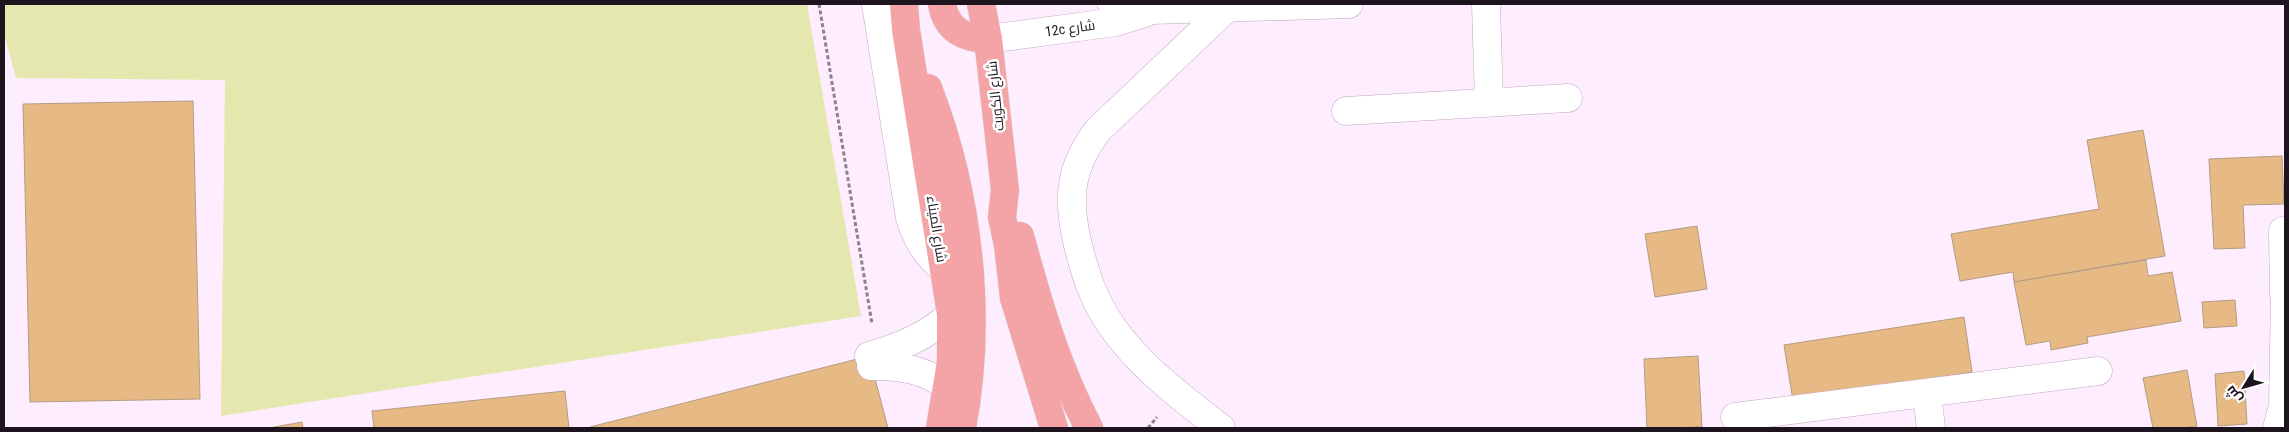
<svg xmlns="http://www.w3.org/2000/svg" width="2289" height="432" viewBox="0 0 2289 432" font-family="'Roboto Condensed',Cairo,sans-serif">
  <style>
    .green { fill: #e5e8ae }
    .building { fill: #e7ba85; stroke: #b49c81 }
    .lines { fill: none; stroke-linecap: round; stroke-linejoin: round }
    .minor-casing { stroke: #c0a6c0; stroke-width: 29 }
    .major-casing { stroke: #dfdedf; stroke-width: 29 }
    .path { stroke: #8e818e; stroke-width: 3; stroke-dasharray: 4 2.5; stroke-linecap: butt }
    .minor { stroke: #fff; stroke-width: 28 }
    .major { stroke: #f4a4a7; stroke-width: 28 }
    .labels { text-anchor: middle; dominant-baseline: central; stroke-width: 5; stroke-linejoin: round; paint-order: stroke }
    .street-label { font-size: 14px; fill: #1d141d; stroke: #fff }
  </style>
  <rect width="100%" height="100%" fill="#feedfe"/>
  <!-- green -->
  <polygon class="green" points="4,4 807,4 861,316 221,416 225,80 16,78 4,33"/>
  <!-- building -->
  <g class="building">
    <polygon points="193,101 200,399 30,402 23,104"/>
    <polygon points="2143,130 2165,256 2014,282 2013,272 1960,281 1951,234 2099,209 2087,140"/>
    <polygon points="2282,156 2284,204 2243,205 2245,248 2214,249 2209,159"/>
    <polygon points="1697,226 1707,289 1655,297 1645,234"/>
    <polygon points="2146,260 2148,276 2172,272 2181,321 2087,337 2088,343 2051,350 2050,341 2026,345 2014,282"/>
    <polygon points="2235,300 2237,326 2204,328 2202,302"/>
    <polygon points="1964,317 1972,372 1793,401 1784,345"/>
    <polygon points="869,356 888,428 590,428 590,427"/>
    <polygon points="1698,356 1702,427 1647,428 1644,359"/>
    <polygon points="2187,370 2197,426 2183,428 2153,428 2143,378"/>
    <polygon points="2244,371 2247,424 2218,426 2215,374"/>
    <polygon points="565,391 569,428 374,428 372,411"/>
    <polygon points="302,422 303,428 269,428"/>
  </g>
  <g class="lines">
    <defs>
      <g id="minor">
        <path d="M876 4 910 218C917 239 926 256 944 269"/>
        <polyline points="1112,4 1136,6 1151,10 1349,4"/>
        <polyline points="1486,4 1489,102"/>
        <polyline points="988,39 1116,22 1145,13"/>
        <polyline points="1346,111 1568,98"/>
        <polyline points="2283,231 2284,295"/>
        <path d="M869 356C900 347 928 336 951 314"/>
        <path d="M871 366C901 366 924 369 948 387"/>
        <polyline points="1927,394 1931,428"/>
        <polyline points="1735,417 2098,371"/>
        <path d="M1221 428C1183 399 1138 365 1111 325 1093 300 1084 270 1077 241 1067 197 1070 167 1098 130L1228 7"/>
        <polyline points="2277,428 2283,406 2285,295"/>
      </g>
      <g id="major">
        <polyline points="904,4 906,30 951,314 951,362 940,428"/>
        <path d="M942 4C946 29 964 39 988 39"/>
        <polyline points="981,4 988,39 1005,190 1002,217 1008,245 1014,298 1054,428"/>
        <path d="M928 88C969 194 983 316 962 428"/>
        <path d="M1020 236C1039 305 1056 365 1089 428"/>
      </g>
    </defs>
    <!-- minor casing -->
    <use href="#minor" class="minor-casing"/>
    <!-- major casing -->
    <use href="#major" class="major-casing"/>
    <!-- path -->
    <g class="path">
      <polyline points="819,4 872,324"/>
      <polyline points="1148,428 1157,417"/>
    </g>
    <!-- minor -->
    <use href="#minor" class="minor"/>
    <!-- major -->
    <use href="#major" class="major"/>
  </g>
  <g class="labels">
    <!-- street labels -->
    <g class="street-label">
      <text transform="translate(1070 28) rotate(-8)">12c شارع</text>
      <text transform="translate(995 96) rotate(-96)">شارع الكويت</text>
      <text transform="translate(937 229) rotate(81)">شارع الميناء</text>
    </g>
  </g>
  <!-- border -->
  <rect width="2289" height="432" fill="none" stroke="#1d141d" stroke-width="10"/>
  <!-- north arrow -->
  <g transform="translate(2244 387) rotate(233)" stroke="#ffffff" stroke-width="4" paint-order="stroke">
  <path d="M0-4L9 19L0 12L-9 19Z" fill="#1d141d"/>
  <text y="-8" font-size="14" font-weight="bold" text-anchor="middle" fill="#1d141d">ش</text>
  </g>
</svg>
